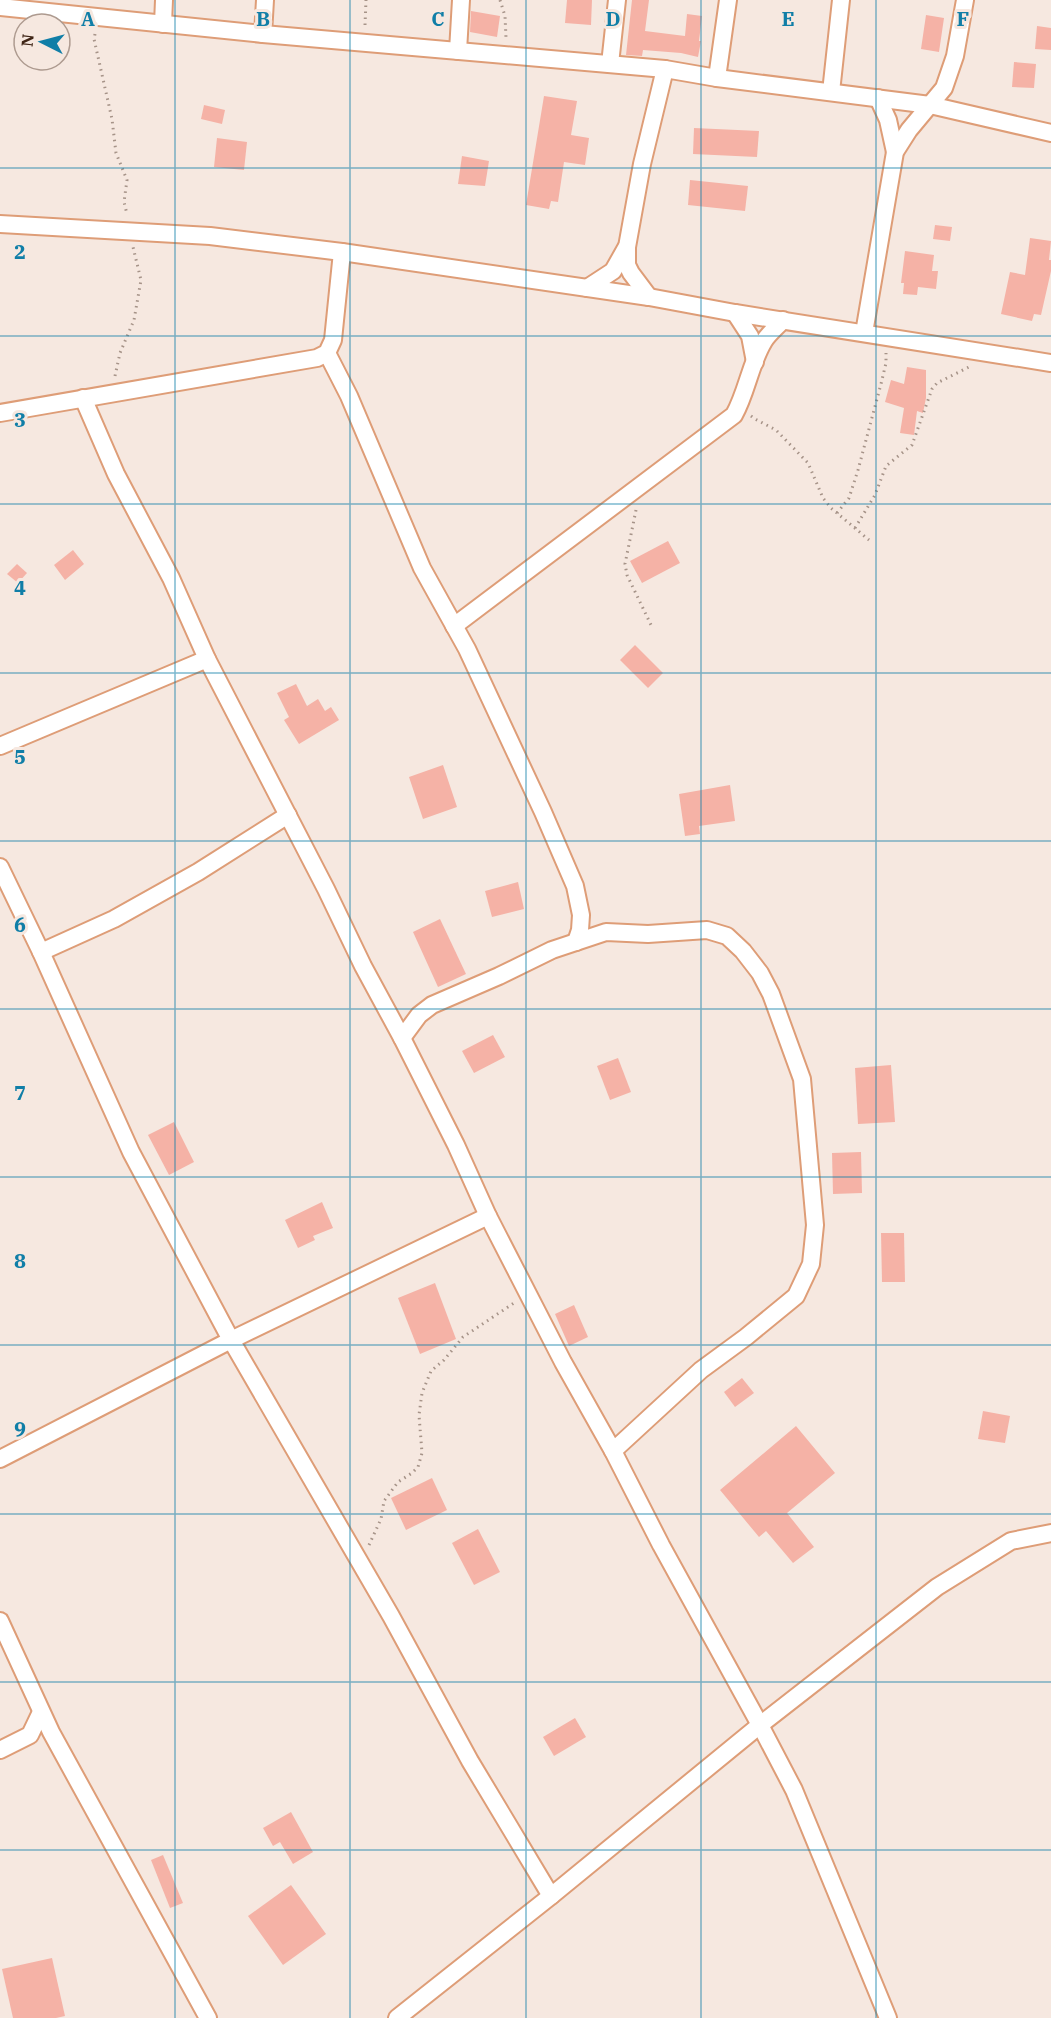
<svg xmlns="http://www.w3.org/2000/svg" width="1051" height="2018" viewBox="0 0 1051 2018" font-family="'IBM Plex Serif',serif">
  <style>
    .building { fill: #f5b2a6 }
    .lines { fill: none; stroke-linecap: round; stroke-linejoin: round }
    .minor-casing { stroke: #de9d77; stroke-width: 20 }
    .path { stroke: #a69388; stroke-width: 3; stroke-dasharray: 1.5 4.5; stroke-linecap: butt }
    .minor { stroke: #fff; stroke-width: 16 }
    .grid { fill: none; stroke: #107ea7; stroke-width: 1.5; stroke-opacity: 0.55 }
    .grid-label { font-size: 20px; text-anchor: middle; font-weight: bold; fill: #107ea7; stroke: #f6e8e0; stroke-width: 6; stroke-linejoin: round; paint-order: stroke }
  </style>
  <rect width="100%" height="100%" fill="#f6e8e0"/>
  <!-- building -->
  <g class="building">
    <polygon points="567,0 592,0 591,25 565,23"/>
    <polygon points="632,0 649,0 645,31 685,36 687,14 702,16 699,41 701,41 698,57 681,53 643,50 642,56 626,55"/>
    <polygon points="471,11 500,16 497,37 470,32"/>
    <polygon points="926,15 944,18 939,52 921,49"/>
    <polygon points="1037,26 1051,28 1051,50 1035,49"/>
    <polygon points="1014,62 1036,64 1034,88 1012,87"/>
    <polygon points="544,96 577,101 571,135 589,138 585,165 564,162 558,202 551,201 549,209 526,205"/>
    <polygon points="204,105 225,110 222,124 201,119"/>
    <polygon points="694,128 759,131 757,157 693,154"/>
    <polygon points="217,138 247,142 244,170 214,167"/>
    <polygon points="462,156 489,161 485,186 458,184"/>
    <polygon points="690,180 748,186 745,211 688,205"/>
    <polygon points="935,225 952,227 950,241 933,239"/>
    <polygon points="1030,238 1051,241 1049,260 1051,260 1051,271 1041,315 1034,314 1032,321 1001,314 1010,272 1025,275"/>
    <polygon points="905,251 934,255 932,271 938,271 936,289 918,287 917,295 903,294 904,283 901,283"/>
    <polygon points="907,367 926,370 926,398 923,413 917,411 914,435 900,433 904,408 885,402 891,380 904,384"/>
    <polygon points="668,541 680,563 642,583 630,561"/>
    <polygon points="73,550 84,564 65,580 54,565"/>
    <polygon points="17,564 27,573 18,583 7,574"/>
    <polygon points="635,645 663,673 648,688 620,660"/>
    <polygon points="296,684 307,706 318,699 325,711 331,707 339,720 299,744 284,720 289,717 277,693"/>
    <polygon points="443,765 457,807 423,819 409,777"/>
    <polygon points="730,785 735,821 699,826 700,834 685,836 679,794"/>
    <polygon points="518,882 524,909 492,917 485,891"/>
    <polygon points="440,919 466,974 438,987 413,932"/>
    <polygon points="493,1035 505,1057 474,1073 462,1051"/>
    <polygon points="618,1058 631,1092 610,1100 597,1066"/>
    <polygon points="891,1065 895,1122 858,1124 855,1068"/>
    <polygon points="174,1122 194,1162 169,1175 148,1135"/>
    <polygon points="861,1152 862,1193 833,1194 832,1153"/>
    <polygon points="322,1202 333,1228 313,1236 315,1240 298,1248 285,1220"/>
    <polygon points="881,1233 904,1233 905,1282 882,1282"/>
    <polygon points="435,1283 456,1339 420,1354 398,1298"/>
    <polygon points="574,1305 588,1337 569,1346 555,1314"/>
    <polygon points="742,1378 754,1393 735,1407 724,1392"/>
    <polygon points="983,1411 1010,1416 1005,1443 978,1439"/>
    <polygon points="796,1426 835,1473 787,1513 814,1547 793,1563 766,1531 759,1537 720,1490"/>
    <polygon points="432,1478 447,1510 406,1530 391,1498"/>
    <polygon points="478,1529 500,1572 474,1585 452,1543"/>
    <polygon points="575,1718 586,1737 554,1756 543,1737"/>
    <polygon points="291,1812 313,1852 293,1864 280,1842 273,1846 263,1828"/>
    <polygon points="163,1855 183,1903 170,1908 151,1860"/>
    <polygon points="291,1885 326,1934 283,1965 248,1916"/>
    <polygon points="52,1958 65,2016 56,2018 13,2018 2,1969"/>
  </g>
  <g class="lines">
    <defs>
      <g id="minor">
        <polyline points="0,7 263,34 665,69 717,78 930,105 1051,133"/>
        <polyline points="163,24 164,0"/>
        <polyline points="263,34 265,0"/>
        <polyline points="458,51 461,0"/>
        <polyline points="610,64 617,0"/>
        <polyline points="717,78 728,0"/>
        <polyline points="831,92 841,0"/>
        <polyline points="878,98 888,120 895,152"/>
        <polyline points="0,224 210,236 342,252 649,297 735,313 1051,363"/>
        <polyline points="587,288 613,271 626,248"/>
        <polyline points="649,297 631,273 627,265 627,247 642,164 665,69"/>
        <polyline points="735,313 750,336 755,362"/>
        <polyline points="864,333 895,152 909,130 944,88 955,56 965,0"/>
        <polyline points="327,353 349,396 422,568 467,649 543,812 575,886 581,915 580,930 576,942"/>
        <polyline points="83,398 116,474 171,578 207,659 326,889 363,966 402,1038 456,1145 488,1216 563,1362 613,1451 661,1545 760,1725 794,1790 888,2018"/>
        <polyline points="0,413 317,358 327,353 333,340 342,252"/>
        <path d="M454 626 734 415C747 392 750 364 764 341 769 333 777 327 783 320"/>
        <polyline points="0,746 207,659"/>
        <polyline points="0,867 41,952 131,1152 231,1340 391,1616 470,1761 551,1896"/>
        <polyline points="41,952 114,919 198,872 288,815"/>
        <polyline points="402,1038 419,1015 432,1005 499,976 552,950 606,932 648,934 707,930 727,936 743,951 760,973 771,994 802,1079 815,1225 811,1264 796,1296 746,1337 701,1370 613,1451"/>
        <polyline points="0,1459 231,1340 488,1216"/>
        <polyline points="0,1621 51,1732 208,2018"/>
        <polyline points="0,1750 30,1735 41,1712"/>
        <polyline points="397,2018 551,1896 760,1725 937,1587 1011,1541 1051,1533"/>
      </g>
    </defs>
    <!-- minor casing -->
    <use href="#minor" class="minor-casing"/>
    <!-- path -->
    <g class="path">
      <polyline points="500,0 505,16 506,38"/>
      <polyline points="365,25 366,0"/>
      <polyline points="95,34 94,39 112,119 116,153 127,180 124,202 127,214"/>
      <polyline points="115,376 120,353 134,320 141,280 133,247"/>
      <polyline points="751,416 755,419 776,430 808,463 823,498 831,508 869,540"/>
      <polyline points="636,510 625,564 627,575 652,627"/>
      <polyline points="837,513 849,498 858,470 881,384 886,363 886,353"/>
      <polyline points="855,528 875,495 886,466 912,445 932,389 937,383 969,367"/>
      <polyline points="369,1545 381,1519 384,1501 398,1482 412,1473 418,1467 422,1453 419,1415 422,1393 431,1371 444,1360 463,1337 514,1303"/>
    </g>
    <!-- minor -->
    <use href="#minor" class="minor"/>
  </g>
  <!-- grid -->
  <path class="grid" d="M175 0V2018M350 0V2018M526 0V2018M701 0V2018M876 0V2018M0 168H1051M0 336H1051M0 504H1051M0 673H1051M0 841H1051M0 1009H1051M0 1177H1051M0 1345H1051M0 1514H1051M0 1682H1051M0 1850H1051"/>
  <g class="grid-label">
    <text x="88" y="26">A</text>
    <text x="263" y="26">B</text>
    <text x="438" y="26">C</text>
    <text x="613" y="26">D</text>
    <text x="788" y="26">E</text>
    <text x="963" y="26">F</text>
    <text x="20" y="259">2</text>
    <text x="20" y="427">3</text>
    <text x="20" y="595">4</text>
    <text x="20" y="764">5</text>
    <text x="20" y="932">6</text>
    <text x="20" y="1100">7</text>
    <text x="20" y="1268">8</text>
    <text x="20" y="1436">9</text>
  </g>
  <!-- north arrow -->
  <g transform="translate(42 42) rotate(276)"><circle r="28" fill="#f6e8e0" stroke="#ad9a8f" stroke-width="1.5"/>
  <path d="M0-4.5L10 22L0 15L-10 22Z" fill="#107ea7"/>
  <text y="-9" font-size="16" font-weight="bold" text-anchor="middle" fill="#3f2516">N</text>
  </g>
</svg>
